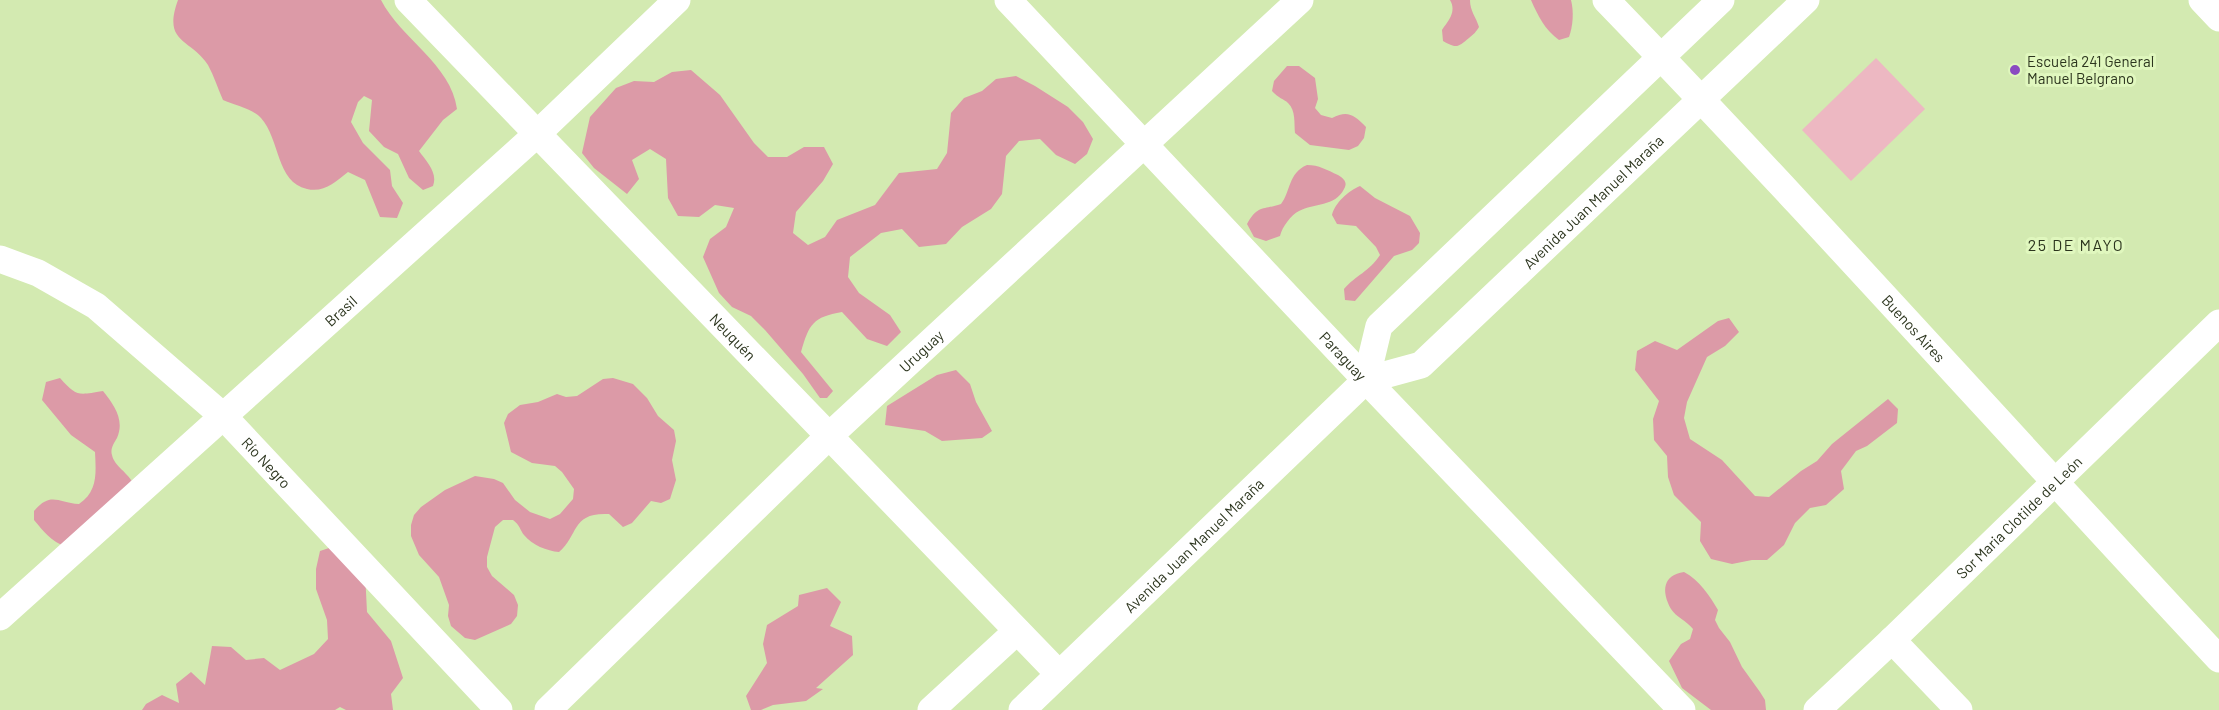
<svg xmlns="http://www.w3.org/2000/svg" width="2219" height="710" viewBox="0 0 2219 710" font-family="Barlow,sans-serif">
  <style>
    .green { fill: #edb8c2 }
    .forest { fill: #dc9aa7 }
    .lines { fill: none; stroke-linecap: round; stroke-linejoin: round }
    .minor { stroke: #fff; stroke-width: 27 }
    .poi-dot { fill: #8a4bc1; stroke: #e0f7be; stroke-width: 2 }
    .labels { text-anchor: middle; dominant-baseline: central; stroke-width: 6; stroke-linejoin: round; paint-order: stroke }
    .poi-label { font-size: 15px; fill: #2c351e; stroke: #e0f7be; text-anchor: start }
    .street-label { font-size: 15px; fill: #2c351e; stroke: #e0f7be }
    .neighbourhood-label { font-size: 16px; letter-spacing: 1.5px; fill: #2c351e; stroke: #e0f7be }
  </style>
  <rect width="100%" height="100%" fill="#d3eab1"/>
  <!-- green -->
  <polygon class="green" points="1876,58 1925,109 1851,181 1802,130"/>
  <!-- forest -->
  <g class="forest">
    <path d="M178 0H381C401 39 451 64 457 109L443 120 419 151C427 162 438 173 433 186L423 190 409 178 398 154 384 147 369 131 372 100 364 96 358 102 351 122 363 143 390 170 392 186 403 203 397 218 380 217 365 180 348 172C335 182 324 193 307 189 276 182 280 139 261 118 253 109 234 105 223 100 218 89 214 76 208 65 191 38 162 44 178 0Z"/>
    <path d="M1450 0H1470C1470 11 1476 17 1479 27 1476 32 1474 34 1469 38 1458 47 1457 49 1443 41L1442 30C1448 21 1457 12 1450 0Z"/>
    <path d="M1531 0H1571C1574 12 1573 26 1569 37L1559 40C1545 30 1538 16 1531 0Z"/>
    <path d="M1287 66H1299L1315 78 1318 99 1315 108 1321 115 1332 118C1348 110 1354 115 1366 127L1364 138 1358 146 1349 150 1310 145 1295 133C1294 124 1296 110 1288 103 1284 99 1278 98 1272 91L1274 81Z"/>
    <path d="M691 70 720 95 754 143 768 157H787L804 147H824L833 164 823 181 796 212 793 233 808 245 825 237 837 220 875 205 899 173 937 169 947 153 951 113 964 98 982 91 996 79 1016 76 1035 86 1068 107 1083 122 1093 139 1087 154 1075 164 1056 155 1040 139 1019 141 1006 156 1002 194 991 209 962 227 946 244 919 247 902 229 881 233 850 257 848 277 859 293 890 315 901 332 887 346 867 339 842 312C813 317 809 324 801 352L833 391 827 398H820L803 374 765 330 751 316 732 307 719 293 703 257 710 239 726 227 734 208 715 205 699 217 678 216 668 198 666 159 650 149 632 160 639 179 627 194 594 168 582 153 590 117 616 88 634 81 654 82 672 72Z"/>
    <path d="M1307 165C1319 165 1327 170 1338 175 1344 179 1348 182 1344 189 1335 207 1314 203 1299 211 1291 215 1282 227 1280 236L1266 241 1254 237 1247 224C1258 204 1265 210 1281 204 1291 191 1288 173 1307 165Z"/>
    <path d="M1360 186 1375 198 1410 216 1420 233 1419 243 1412 250 1394 256 1355 301 1345 300 1344 289C1356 275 1369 272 1380 255L1376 247 1356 226 1337 224 1332 215C1335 203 1348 191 1360 186Z"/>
    <polygon points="1729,318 1739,332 1725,346 1707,357 1687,402 1684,418 1690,439 1722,460 1755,496 1769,497 1801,471 1817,461 1832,444 1888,399 1898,409 1897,423 1867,446 1856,451 1841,471 1844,489 1826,505 1810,508 1795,523 1784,545 1767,560 1752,560 1732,564 1711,559 1700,541 1701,522 1674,495 1668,477 1667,456 1654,440 1653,419 1659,401 1635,370 1637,351 1655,341 1677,350 1718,321"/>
    <polygon points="956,370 970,384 976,402 992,431 982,438 942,441 925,431 885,425 887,406 937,375"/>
    <path d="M60 378C77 397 78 395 103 391 114 405 125 420 117 438 114 443 110 449 112 455 114 466 129 473 134 485L66 547C51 541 44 532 34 520V511C51 491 58 503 79 504 98 491 96 473 95 452L71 435 42 400 46 382Z"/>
    <path d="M613 378 633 384 647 398 658 416 674 430 676 441 672 460 676 480 670 499 661 503 651 501 632 523 623 527 609 514C571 512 579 535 559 552 547 551 532 545 524 535 520 530 520 525 513 520H503L495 527 487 557V567L492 576 514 595 518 605 517 616 511 624 475 640 465 638 451 626 448 616 449 605 439 577 419 555 411 536V525L414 515 421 507 445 490 475 476 494 479 503 483 515 500 530 512 550 519 560 514 573 499 574 489 562 472 555 466 532 463 511 452 504 423 508 414 520 405 538 402 557 394 566 397 577 396 603 379Z"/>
    <polygon points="338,545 365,572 367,612 391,641 403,678 391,694 393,710 346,710 340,707 335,710 142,710 146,704 162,695 179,703 176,684 191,672 205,685 212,646 231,647 246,660 264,658 280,670 314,654 328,639 327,620 316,589 316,569 320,551"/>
    <path d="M1684 572C1699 580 1710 596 1718 610L1715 620 1719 628 1730 642 1742 667 1760 692 1765 700 1766 710H1711L1682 688 1669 661 1681 644 1690 639 1693 629C1687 621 1676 617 1671 609 1661 591 1663 575 1684 572Z"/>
    <polygon points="827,588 841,602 830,626 852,636 853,655 816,688 823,689 806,701 773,705 761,710 751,710 746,696 767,663 763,644 767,625 798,606 799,595"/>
  </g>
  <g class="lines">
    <!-- minor -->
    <g class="minor">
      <path id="s1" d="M408 0 1059 674"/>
      <path id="s2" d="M1008 0 1366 380 1682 710"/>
      <path id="s3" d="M1606 0C1815 216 2014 440 2219 659"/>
      <polyline points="2202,0 2219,18"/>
      <path id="s4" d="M0 259 38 273 96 306 224 417 499 710"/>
      <polyline points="1366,380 1379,326 1721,0"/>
      <path id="s5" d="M0 617 537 134 677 0"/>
      <polyline points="1892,640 1959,710"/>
      <path id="s6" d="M548 710 829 436 1300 0"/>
      <polyline points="931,710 1017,631"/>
      <path id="s7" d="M1022 710 1366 380 1421 365 1806 0"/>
      <path id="s8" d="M1817 710 1892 640 2219 323"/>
    </g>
  </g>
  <!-- markers -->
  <circle class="poi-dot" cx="2015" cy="70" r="6"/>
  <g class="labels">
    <!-- poi labels -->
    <g class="poi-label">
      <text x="2027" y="61">Escuela 241 General<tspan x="2027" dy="17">Manuel Belgrano</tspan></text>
    </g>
    <!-- street labels -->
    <g class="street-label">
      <text stroke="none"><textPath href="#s7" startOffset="771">Avenida Juan Manuel Maraña</textPath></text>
      <text stroke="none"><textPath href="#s5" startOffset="458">Brasil</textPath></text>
      <text stroke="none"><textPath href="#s3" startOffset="450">Buenos Aires</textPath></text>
      <text stroke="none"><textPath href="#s1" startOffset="468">Neuquén</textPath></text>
      <text stroke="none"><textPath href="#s6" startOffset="518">Uruguay</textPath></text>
      <text stroke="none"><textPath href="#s2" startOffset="489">Paraguay</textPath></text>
      <text stroke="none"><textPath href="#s4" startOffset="339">Río Negro</textPath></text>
      <text stroke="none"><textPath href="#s8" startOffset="279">Sor Maria Clotilde de León</textPath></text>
      <text stroke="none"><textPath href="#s7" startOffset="238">Avenida Juan Manuel Maraña</textPath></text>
    </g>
    <!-- neighbourhood labels -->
    <g class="neighbourhood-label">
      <text x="2076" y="244">25 DE MAYO</text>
    </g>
  </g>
</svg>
